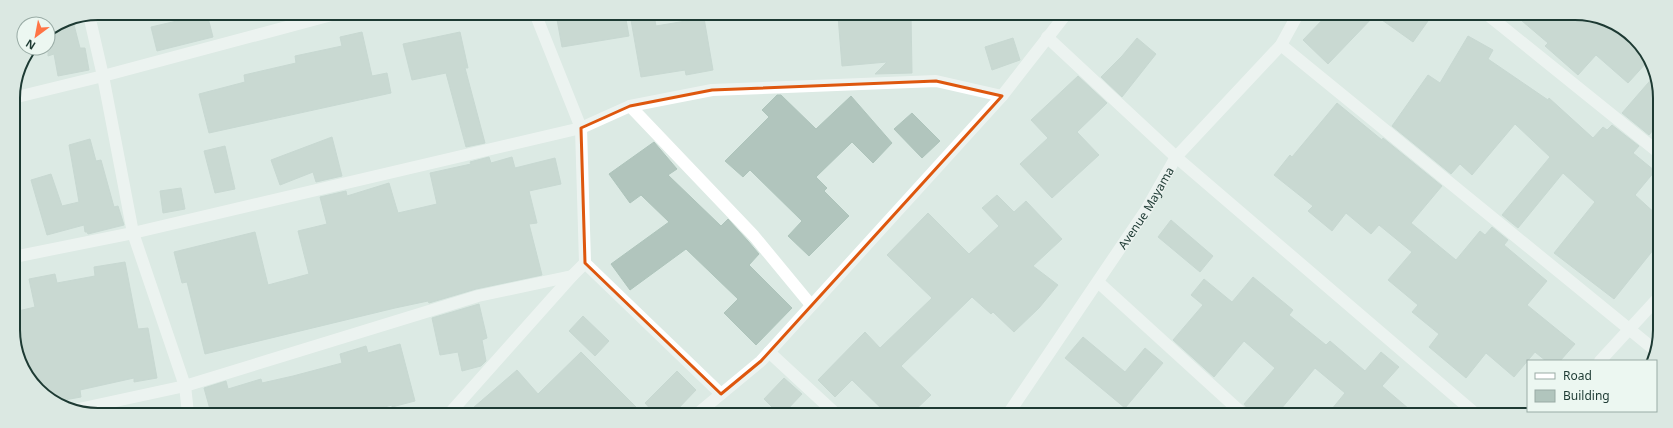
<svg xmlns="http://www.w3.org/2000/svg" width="1673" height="428" viewBox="0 0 1673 428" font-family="'Noto Sans',sans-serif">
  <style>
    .building { fill: #b1c5bd; stroke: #aec4bb }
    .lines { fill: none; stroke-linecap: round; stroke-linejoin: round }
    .street { stroke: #fff; stroke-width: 12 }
    .marked { fill: none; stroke: #de570e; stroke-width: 3; stroke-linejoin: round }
    .labels { text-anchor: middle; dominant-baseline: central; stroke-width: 4; stroke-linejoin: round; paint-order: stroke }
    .street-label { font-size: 12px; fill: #1d3a33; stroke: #ecf7f1 }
    .rim { fill: none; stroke: #1d3a33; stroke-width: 2 }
  </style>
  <rect width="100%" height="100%" fill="#dceae4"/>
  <!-- building -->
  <g class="building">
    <polygon points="207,14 213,37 157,51 151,27"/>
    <polygon points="556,14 625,14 629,36 562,47"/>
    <polygon points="867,14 867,17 911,14 912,73 875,74 887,62 842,66 838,16"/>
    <polygon points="1328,14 1433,14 1413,42 1375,15 1328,64 1303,40"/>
    <polygon points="654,15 656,26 704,18 713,70 686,75 685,70 641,77 631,20"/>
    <polygon points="1515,15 1592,15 1629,34 1637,42 1648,61 1628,83 1596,55 1578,75 1545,46 1548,43"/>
    <polygon points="73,21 80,48 85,48 89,70 58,76 54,54 48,56 48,31 56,25"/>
    <polygon points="362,32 372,76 387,73 391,93 209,133 199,94 245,82 244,75 296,63 295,56 342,46 340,37"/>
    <polygon points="460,32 468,68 465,68 485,143 466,147 446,73 412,80 403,44"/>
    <polygon points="1468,36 1493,50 1488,59 1548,100 1549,98 1593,138 1603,127 1607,130 1612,125 1639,146 1633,153 1655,171 1635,195 1658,216 1658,244 1614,299 1554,253 1595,202 1563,173 1518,228 1502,215 1550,157 1515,124 1472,175 1460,164 1451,174 1392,126 1428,75 1440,83"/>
    <polygon points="1013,38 1020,60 992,70 985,47"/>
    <polygon points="1137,38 1156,54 1122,97 1101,77 1122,56"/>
    <polygon points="1655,75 1658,81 1658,124 1649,135 1622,113"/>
    <polygon points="1078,76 1107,103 1077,132 1099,155 1052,198 1020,164 1048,138 1031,120"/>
    <polygon points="777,95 781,95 816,129 851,96 892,143 873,163 852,142 816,177 827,188 824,191 849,216 809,256 788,236 802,221 750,170 743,177 725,161 769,117 762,110"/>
    <polygon points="1337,103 1382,140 1383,138 1442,186 1411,223 1456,260 1480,231 1485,235 1492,227 1508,240 1504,245 1547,281 1527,305 1575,344 1560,361 1546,361 1535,352 1514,377 1486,353 1466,378 1429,347 1439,334 1412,312 1418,305 1388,280 1412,252 1379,225 1371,234 1346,213 1332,231 1308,211 1313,206 1274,175 1290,155 1292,157"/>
    <polygon points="912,113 940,141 922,158 894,129"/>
    <polygon points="332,137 342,176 316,182 313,172 280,185 271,160"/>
    <polygon points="90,139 96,161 101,160 114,207 118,206 124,225 88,234 87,232 85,232 84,225 47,235 31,180 51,174 62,206 79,202 69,145"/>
    <polygon points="654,142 677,169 668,175 721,226 728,219 748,241 759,254 749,265 792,308 756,345 724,313 738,299 686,249 630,290 611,264 669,222 641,195 630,203 609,174"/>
    <polygon points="225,146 235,189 215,193 204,151"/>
    <polygon points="489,157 491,163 512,157 515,168 555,158 561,184 529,191 537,223 529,224 542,275 476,289 429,303 428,301 395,308 205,354 187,282 182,283 174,252 255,232 268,285 309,274 298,231 327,224 320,197 346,191 347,196 389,183 398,213 437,204 430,173 471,164 470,162"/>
    <polygon points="181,188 185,209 163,213 160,191"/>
    <polygon points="997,195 1014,212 1026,201 1062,239 1033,266 1058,285 1039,308 1014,332 993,312 991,314 972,297 901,366 931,395 911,414 887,414 852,380 835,397 818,380 865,332 880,348 932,298 887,255 928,213 969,254 999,226 982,208"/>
    <polygon points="1171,220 1213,256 1200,272 1158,237"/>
    <polygon points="125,262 138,329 148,328 157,378 134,382 134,378 80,390 81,397 59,401 38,390 15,347 14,312 35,307 29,279 55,274 57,283 95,276 94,267"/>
    <polygon points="1253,277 1293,310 1289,315 1326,345 1330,341 1365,371 1381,352 1399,367 1382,386 1416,415 1327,415 1345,393 1315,368 1276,415 1250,414 1248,409 1244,404 1275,368 1244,341 1214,377 1173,340 1203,305 1191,295 1204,279 1232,302"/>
    <polygon points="479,304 487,338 482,340 486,361 481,366 462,371 458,352 440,355 432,318"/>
    <polygon points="583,316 609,341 595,356 569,331"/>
    <polygon points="1083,337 1125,372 1145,348 1163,363 1125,408 1065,358"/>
    <polygon points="400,344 415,401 392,407 392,405 358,414 211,413 204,388 226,381 228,389 261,379 262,383 293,376 342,363 340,354 366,346 368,353"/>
    <polygon points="581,352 643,414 466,414 517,370 538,394"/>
    <polygon points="677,371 696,390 673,414 655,414 645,403"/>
    <polygon points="784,378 802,394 783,414 779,414 764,399"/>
  </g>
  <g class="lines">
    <!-- street -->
    <g class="street">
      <polyline points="535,13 581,128 585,263 721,394"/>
      <polyline points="89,15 103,76 133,233 185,386 188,413"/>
      <polyline points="1488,15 1658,152"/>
      <polyline points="1047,37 1176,157 1477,415"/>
      <polyline points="1281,45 1656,351"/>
      <polyline points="13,98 103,76 339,13"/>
      <polyline points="630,106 754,236 811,305"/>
      <polyline points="14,257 133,233 581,128 630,106 712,90 936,81 1002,96"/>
      <polyline points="1098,282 1243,414"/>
      <polyline points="769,352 836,414"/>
      <polyline points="1600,361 1658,298"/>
      <polyline points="74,410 185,386 478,296 572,276"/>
      <polyline points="449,414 572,276 585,263"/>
      <polyline points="697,414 761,361 1002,96 1066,14"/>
      <path id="s1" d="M1008 414 1146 210 1176 157 1281 45 1298 14"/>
      <polyline points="1550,415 1554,411"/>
    </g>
  </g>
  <!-- marked area -->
  <path d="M0 0H1673V428H0ZM936 81 1002 96 761 361 721 394 585 263 581 128 630 106 712 90Z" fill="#dceae4" fill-opacity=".55" fill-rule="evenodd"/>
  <path class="marked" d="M936 81 1002 96 761 361 721 394 585 263 581 128 630 106 712 90Z"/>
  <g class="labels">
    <!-- street labels -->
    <g class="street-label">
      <text stroke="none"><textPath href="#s1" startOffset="248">Avenue Mayama</textPath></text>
    </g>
  </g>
  <!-- crop -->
  <path d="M0 0H1673V428H0ZM98 20H1575A78 78 0 0 1 1653 98V330A78 78 0 0 1 1575 408H98A78 78 0 0 1 20 330V98A78 78 0 0 1 98 20Z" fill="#dbe8e2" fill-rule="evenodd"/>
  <path class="rim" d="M98 20H1575A78 78 0 0 1 1653 98V330A78 78 0 0 1 1575 408H98A78 78 0 0 1 20 330V98A78 78 0 0 1 98 20Z"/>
  <!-- legend -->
  <rect x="1527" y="360" width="130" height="52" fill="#ecf7f1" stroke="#99aba5"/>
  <rect x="1535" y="373" width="20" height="6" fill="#ffffff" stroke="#99aba5"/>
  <text x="1563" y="380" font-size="12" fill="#1d3a33">Road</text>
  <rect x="1535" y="390" width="20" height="12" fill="#b1c5bd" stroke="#99aba5"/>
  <text x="1563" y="400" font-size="12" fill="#1d3a33">Building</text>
  <!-- north arrow -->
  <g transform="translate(36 36) rotate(212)"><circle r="19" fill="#ecf7f1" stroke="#99aba5"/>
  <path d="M0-3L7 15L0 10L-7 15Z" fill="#ff7445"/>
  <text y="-6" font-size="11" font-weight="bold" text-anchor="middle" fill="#1d3a33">N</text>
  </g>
</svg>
